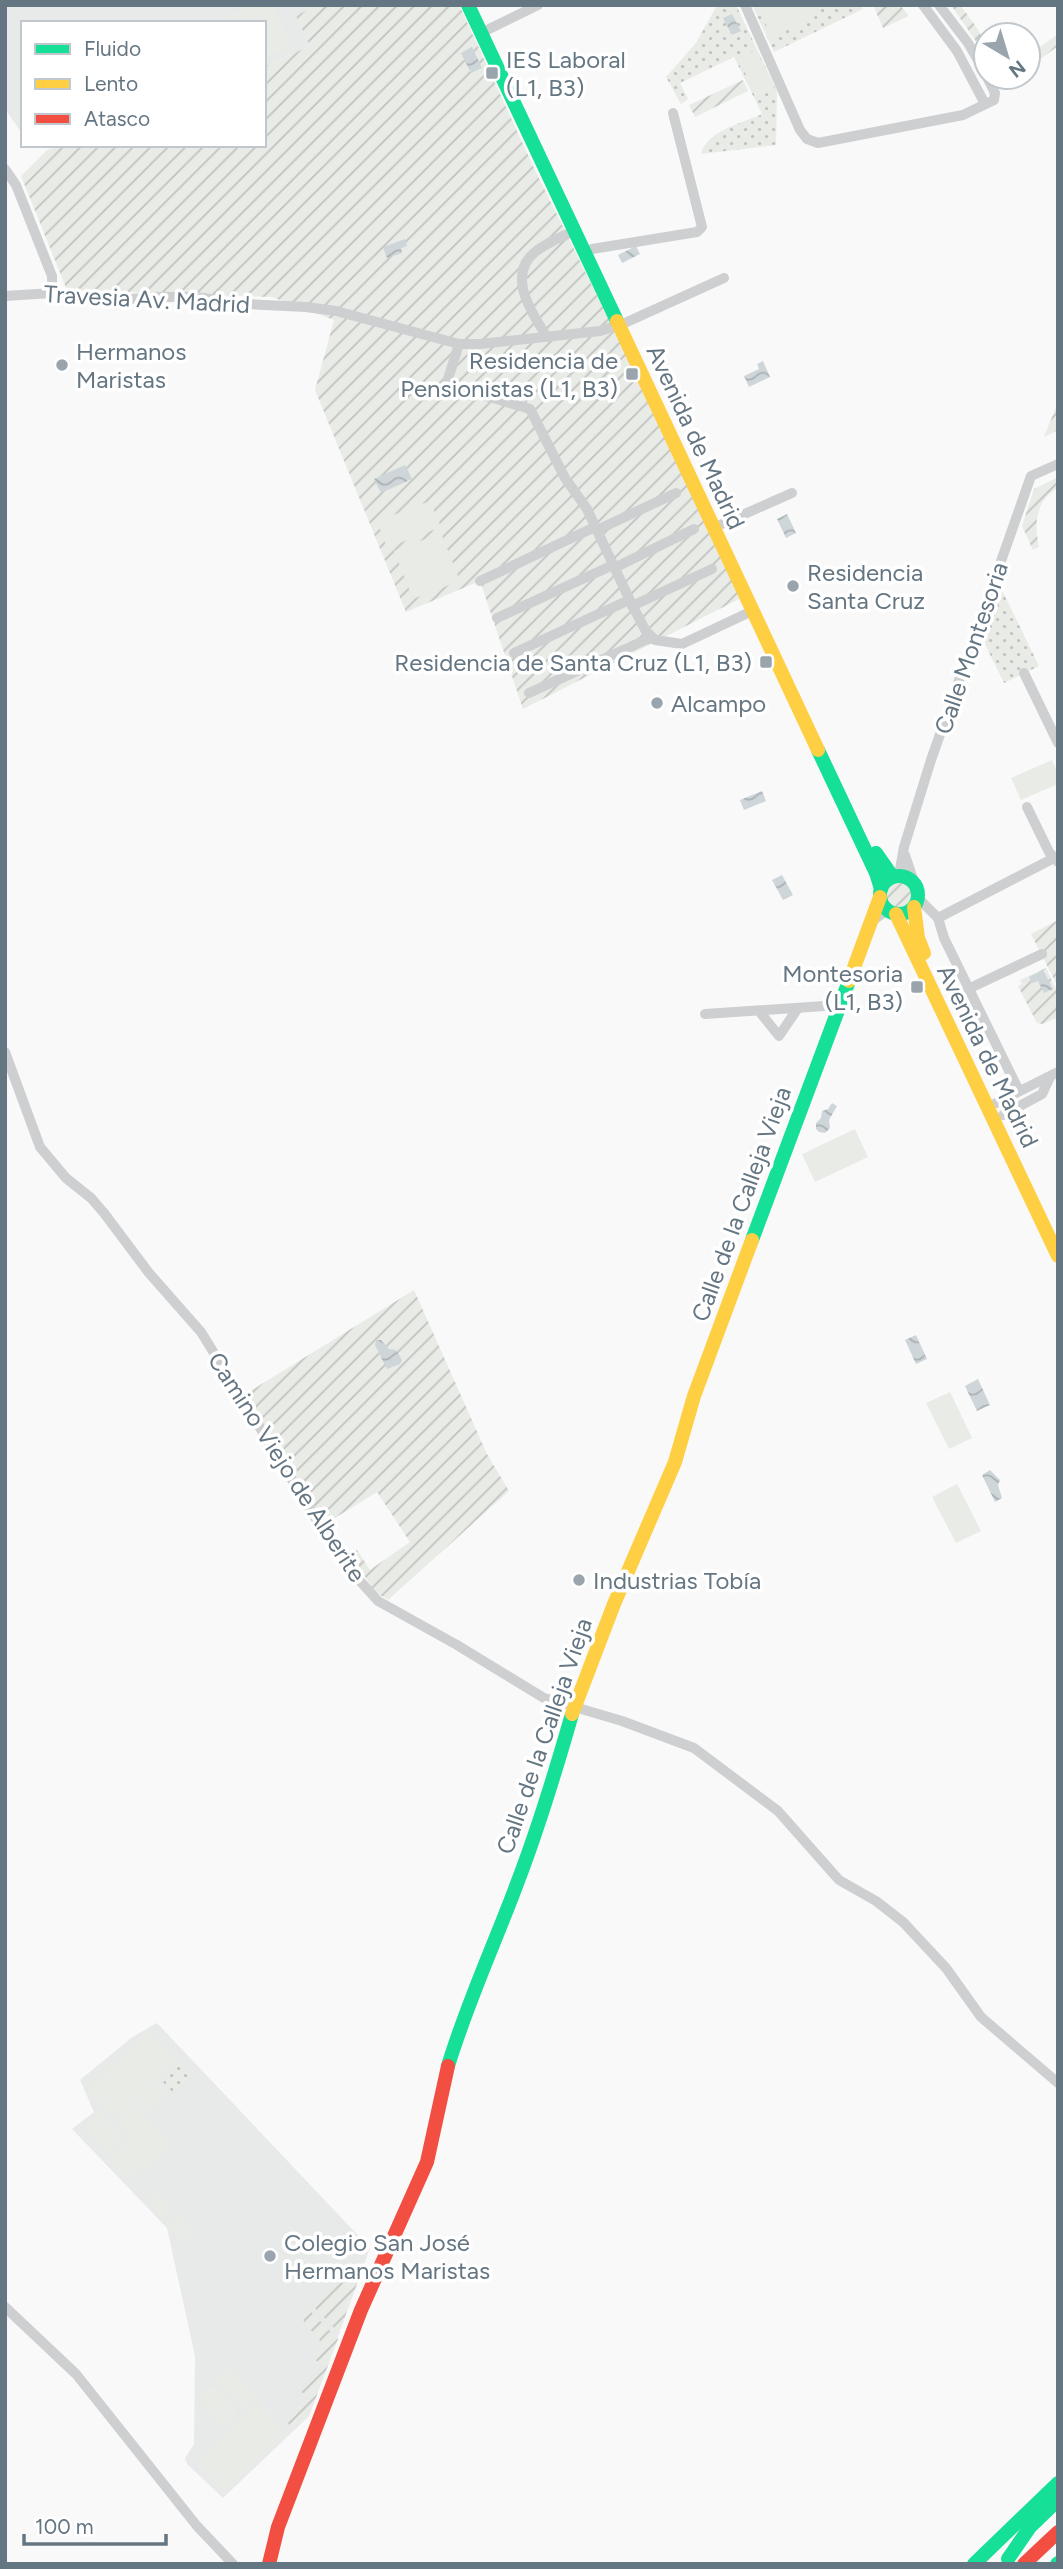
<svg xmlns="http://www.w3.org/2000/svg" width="1063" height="2569" viewBox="0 0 1063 2569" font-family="Figtree,sans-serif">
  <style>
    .built { fill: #e8e9e9 }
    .grass { fill: url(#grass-dots) }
    .garden { fill: url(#garden-furrows) }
    .pitch { fill: #e8ebe6 }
    .water { fill: url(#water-waves) }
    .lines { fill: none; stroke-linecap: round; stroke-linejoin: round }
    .street { stroke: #cecfd0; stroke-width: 10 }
    .fast { stroke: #16e098; stroke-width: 14 }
    .slow { stroke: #ffcf43; stroke-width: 14 }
    .jam { stroke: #f24e42; stroke-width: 14 }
    .poi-dot { fill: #99a4ac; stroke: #fff; stroke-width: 2.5 }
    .labels { text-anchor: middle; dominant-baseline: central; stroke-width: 7; stroke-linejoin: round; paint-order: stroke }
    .poi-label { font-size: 24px; fill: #657683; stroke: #fff; text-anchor: start }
    .street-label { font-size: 24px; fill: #657683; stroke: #fff }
  </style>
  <defs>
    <pattern id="grass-dots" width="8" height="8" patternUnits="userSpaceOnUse" patternTransform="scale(1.75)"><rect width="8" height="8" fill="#e8ebe6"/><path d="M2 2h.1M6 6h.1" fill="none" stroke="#c0c3c0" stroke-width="1.8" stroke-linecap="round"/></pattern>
    <pattern id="garden-furrows" width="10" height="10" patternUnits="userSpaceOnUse" patternTransform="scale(1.75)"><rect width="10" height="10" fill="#e8ebe6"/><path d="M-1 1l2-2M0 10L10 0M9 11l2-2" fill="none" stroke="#c0c3c0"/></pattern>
    <pattern id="water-waves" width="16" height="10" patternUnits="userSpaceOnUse" patternTransform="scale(1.75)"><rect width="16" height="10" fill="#ced6d9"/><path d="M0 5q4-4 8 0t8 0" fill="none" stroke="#abb2b5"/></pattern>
  </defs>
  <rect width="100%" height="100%" fill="#f9f9f9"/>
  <!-- built -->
  <g class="built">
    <polygon points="5,5 316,5 297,16 310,46 264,67 264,23 23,23 23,135 5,109"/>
    <polygon points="157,2023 370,2248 309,2416 223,2498 187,2464 185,2458 194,2444 195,2356 167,2228 72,2129 94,2112 80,2080 131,2038"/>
  </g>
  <!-- grass -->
  <g class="grass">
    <path d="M717 5H736L777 91 776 145 701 154C706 131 743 123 762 114L734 57 680 83 688 99 681 104 666 77 696 43Z"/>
    <polygon points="752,5 861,5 863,9 774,52"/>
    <polygon points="1001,588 1039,666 1004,683 982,638"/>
    <polygon points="179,2062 191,2075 173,2092 161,2080"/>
  </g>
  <!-- garden -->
  <g class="garden">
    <polygon points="316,5 459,5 534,168 745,596 523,709 480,581 406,612 315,390 334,320 272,297 67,290 21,176 47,150 64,145 264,145 264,67 310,46 296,16"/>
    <polygon points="873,5 900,5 909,16 883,28"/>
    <path d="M951 5H960C972 21 986 36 986 56Z"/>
    <polygon points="1058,34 1058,46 1028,68 1028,56"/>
    <polygon points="743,80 748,91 695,117 689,105"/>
    <polygon points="1058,402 1058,430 1044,437"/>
    <path d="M1058 477V488C1035 500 1034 525 1039 547L1033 550 1022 526 1034 489Z"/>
    <circle cx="900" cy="895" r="13"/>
    <polygon points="1058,920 1058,987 1031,934"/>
    <polygon points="1046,968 1058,994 1058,1017 1043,1024 1037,1023 1018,986 1022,984 1020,980"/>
    <polygon points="414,1290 487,1454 509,1491 388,1600 374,1591 351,1554 357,1550 370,1570 410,1542 377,1492 330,1521 326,1516 322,1518 255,1415 256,1407 247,1393"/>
    <polygon points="351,2270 361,2273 339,2333 313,2306"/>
    <polygon points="308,2309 338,2339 309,2416 294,2430 286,2421 308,2399 301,2391 324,2369 313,2357 324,2345 304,2322 303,2318"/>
  </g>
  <!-- pitch -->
  <g class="pitch">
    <polygon points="253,5 273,5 291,46 264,58 264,23 214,23"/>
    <polygon points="775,5 809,5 815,18 772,37 760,12"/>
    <polygon points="756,50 775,89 757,98 738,58"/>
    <polygon points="430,501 441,527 387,548 377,521"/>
    <polygon points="441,533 460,581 413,599 394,551"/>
    <polygon points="1052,760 1058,773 1058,784 1021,800 1011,778"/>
    <polygon points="855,1129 868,1157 815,1182 802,1154"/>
    <polygon points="950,1392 972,1438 949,1449 926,1403"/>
    <polygon points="957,1484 981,1531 956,1543 932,1497"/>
    <polygon points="148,2029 178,2060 117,2119 87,2088"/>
    <polygon points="157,2082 169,2095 150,2113 138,2101"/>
    <polygon points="137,2103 149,2115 129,2134 117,2121"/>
    <polygon points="98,2112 124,2139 109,2153 83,2126"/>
    <polygon points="147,2119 171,2144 129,2183 106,2159"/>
    <polygon points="155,2191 173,2210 163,2220 145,2200"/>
    <polygon points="177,2215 195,2234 186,2243 167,2224"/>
    <polygon points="231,2367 257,2394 241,2409 215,2381"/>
    <polygon points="213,2384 239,2412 224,2426 198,2398"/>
    <polygon points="258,2401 288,2433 225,2491 196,2460"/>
  </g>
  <!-- water -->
  <g class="water">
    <polygon points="732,14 741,31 732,35 723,18"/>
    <polygon points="472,47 482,68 471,73 461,53"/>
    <polygon points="405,239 407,246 401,248 402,253 387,258 383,247"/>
    <polygon points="636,246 640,254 622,263 618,255"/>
    <polygon points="763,361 770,377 749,387 744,376 759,369 757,364"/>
    <polygon points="405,465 412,479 381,493 374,479"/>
    <polygon points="787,514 796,533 786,538 777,519"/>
    <polygon points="762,791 766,801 744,810 740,800"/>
    <polygon points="782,875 793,895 783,900 772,880"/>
    <polygon points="1043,970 1053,989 1044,993 1038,981 1032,983 1029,977"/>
    <polygon points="832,1103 837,1106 829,1120 830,1128 825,1133 819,1132 816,1129 816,1123 821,1118 822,1111 828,1109"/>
    <polygon points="916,1335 927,1359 916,1364 905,1340"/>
    <polygon points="376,1340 381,1340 389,1349 396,1350 402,1360 400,1364 387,1369 375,1345"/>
    <polygon points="978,1379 990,1405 977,1411 965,1386"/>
    <polygon points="990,1470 1000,1480 998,1485 1002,1498 995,1502 982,1475"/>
  </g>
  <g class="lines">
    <!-- street -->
    <g class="street">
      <polyline points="745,5 800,130 807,139 818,143 963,115 994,100 995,93 987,77"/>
      <polyline points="923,5 957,51 985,104"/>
      <polyline points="939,5 968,43 986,74"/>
      <polyline points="489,29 538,5"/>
      <polyline points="5,169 16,185 52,276 52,293"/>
      <polyline points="592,249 697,232 702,227 673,113"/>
      <polyline points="5,296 52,293 105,301 156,297 196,297 245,304 306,307 336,311 459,344 480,344 600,331 618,325"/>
      <polyline points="627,322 724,278"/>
      <path d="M547 337C532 313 506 276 535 252 546 243 561 237 574 231"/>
      <polyline points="459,344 448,379 452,386 530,409 565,478 587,509 634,609 646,631 655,640 682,644 752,611"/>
      <polyline points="722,524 792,493"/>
      <polyline points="597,530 676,493"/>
      <polyline points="614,568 694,529"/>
      <polyline points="480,581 595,527"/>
      <polyline points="632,606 712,569"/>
      <polyline points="497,618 613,565"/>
      <polyline points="514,653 629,600"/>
      <polyline points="1024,673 1058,743"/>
      <polyline points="529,693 652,637"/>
      <polyline points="1027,807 1049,852 1058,862"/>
      <polyline points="905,855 914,882"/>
      <polyline points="899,875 904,847 931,760 1031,476 1058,464"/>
      <polyline points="918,898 938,918"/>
      <polyline points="871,922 887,910"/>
      <polyline points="968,989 1042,954"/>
      <polyline points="759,1011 779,1036 798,1008"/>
      <polyline points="705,1014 839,1005"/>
      <polyline points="5,1052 40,1147 66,1178 91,1198 104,1213 149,1273 201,1332 342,1561 378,1601 457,1645 544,1698 622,1721 694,1748 778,1811 839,1880 876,1901 903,1922 946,1968 981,2017 1058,2083"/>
      <polyline points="1019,1091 944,938 938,918 1056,857"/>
      <polyline points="996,1103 1058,1072"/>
      <polyline points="1003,1115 1042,1094 1050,1077"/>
      <polyline points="5,2307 76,2374 197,2526 233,2564"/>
    </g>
    <!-- fast -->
    <g class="fast">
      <polyline points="468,5 617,321"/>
      <polyline points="818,750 876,873 881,889"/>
      <polyline points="876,853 892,876"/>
      <circle cx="899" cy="895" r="19"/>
      <polyline points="752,1240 849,981"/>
      <path d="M448 2066C467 2003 495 1943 518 1881 539 1826 556 1770 572 1714"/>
      <polyline points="1008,2559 1030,2527 1058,2500"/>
      <polyline points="974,2564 1058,2483"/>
      <polyline points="1057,2564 1058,2563"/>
    </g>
    <!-- slow -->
    <g class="slow">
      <polyline points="617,321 818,750"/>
      <polyline points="914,907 918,938 924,953"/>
      <polyline points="896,914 1058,1256"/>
      <polyline points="849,981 880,897"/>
      <polyline points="572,1714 614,1604 675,1462 694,1396 752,1240"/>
    </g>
    <!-- jam -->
    <g class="jam">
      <polyline points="269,2564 278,2527 361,2310 427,2162 448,2066"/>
      <polyline points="1024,2564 1058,2532"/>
    </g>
  </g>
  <!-- markers -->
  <g class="poi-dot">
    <rect x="485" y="66" width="14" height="14" rx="3.5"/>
    <circle cx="62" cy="365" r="7"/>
    <rect x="625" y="367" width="14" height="14" rx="3.5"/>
    <circle cx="793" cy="586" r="7"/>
    <rect x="759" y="655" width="14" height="14" rx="3.5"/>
    <circle cx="657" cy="703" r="7"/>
    <rect x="910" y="980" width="14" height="14" rx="3.5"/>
    <circle cx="579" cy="1580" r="7"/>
    <circle cx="270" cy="2256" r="7"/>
  </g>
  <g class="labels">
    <!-- poi labels -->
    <g class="poi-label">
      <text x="506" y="59">IES Laboral<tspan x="506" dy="28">(L1, B3)</tspan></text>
      <text x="76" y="351">Hermanos<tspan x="76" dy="28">Maristas</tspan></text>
      <text x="618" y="360" text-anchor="end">Residencia de<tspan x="618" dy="28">Pensionistas (L1, B3)</tspan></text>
      <text x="807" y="572">Residencia<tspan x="807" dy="28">Santa Cruz</tspan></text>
      <text x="752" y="662" text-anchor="end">Residencia de Santa Cruz (L1, B3)</text>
      <text x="671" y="703">Alcampo</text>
      <text x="903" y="973" text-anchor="end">Montesoria<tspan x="903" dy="28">(L1, B3)</tspan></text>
      <text x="593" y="1580">Industrias Tobía</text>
      <text x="284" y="2242">Colegio San José<tspan x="284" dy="28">Hermanos Maristas</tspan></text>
    </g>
    <!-- street labels -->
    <g class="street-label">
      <text transform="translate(147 299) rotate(3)">Travesia Av. Madrid</text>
      <text transform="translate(696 437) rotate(65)">Avenida de Madrid</text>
      <text transform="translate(971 648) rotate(-71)">Calle Montesoria</text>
      <text transform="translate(988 1056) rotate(64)">Avenida de Madrid</text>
      <text transform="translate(741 1204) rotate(-70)">Calle de la Calleja Vieja</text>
      <text transform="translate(287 1467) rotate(57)">Camino Viejo de Alberite</text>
      <text transform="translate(544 1736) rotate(-71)">Calle de la Calleja Vieja</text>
    </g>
  </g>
  <!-- border -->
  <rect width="1063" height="2569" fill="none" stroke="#657683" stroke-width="14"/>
  <!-- legend -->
  <rect x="21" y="21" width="245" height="126" fill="#ffffff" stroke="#c1c8cd" stroke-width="2"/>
  <rect x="35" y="44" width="35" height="10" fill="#16e098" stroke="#c1c8cd" stroke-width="2"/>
  <text x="84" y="56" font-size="21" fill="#657683">Fluido</text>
  <rect x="35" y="79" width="35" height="10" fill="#ffcf43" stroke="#c1c8cd" stroke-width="2"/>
  <text x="84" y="91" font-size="21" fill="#657683">Lento</text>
  <rect x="35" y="114" width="35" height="10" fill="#f24e42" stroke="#c1c8cd" stroke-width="2"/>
  <text x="84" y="126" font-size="21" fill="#657683">Atasco</text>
  <!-- north arrow -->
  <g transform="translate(1007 56) rotate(142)"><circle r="33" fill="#ffffff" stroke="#c1c8cd" stroke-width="2"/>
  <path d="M0-5L12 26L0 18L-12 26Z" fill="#99a4ac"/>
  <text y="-10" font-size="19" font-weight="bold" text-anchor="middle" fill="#657683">N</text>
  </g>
  <!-- scale -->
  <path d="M24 2534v10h142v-10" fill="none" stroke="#657683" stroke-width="3.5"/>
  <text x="35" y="2534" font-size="21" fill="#657683" stroke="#ffffff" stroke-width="5" paint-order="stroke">100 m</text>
</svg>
